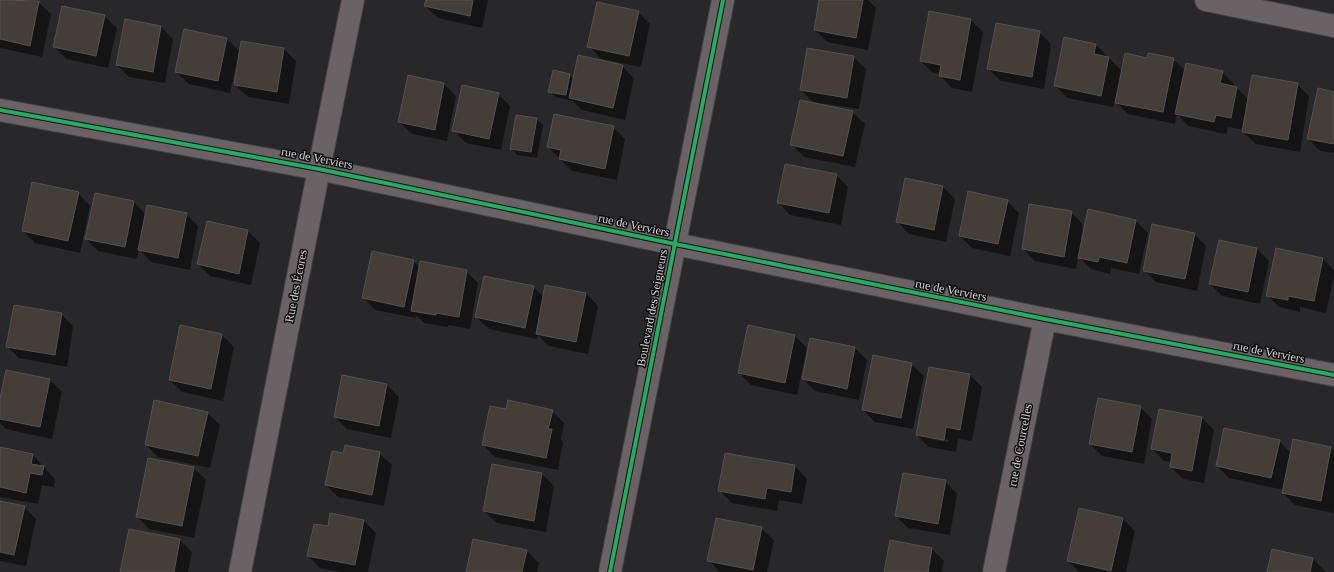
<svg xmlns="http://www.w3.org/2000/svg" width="1334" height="572" viewBox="0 0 1334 572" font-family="Georgia,serif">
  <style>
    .shadow { fill: #0007; fill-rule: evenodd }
    .building { fill: #453d37; stroke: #535252 }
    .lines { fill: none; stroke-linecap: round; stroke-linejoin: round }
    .minor-casing { stroke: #444345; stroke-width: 24 }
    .tertiary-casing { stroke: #444345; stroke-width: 24 }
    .minor { stroke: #6a6264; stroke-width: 22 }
    .tertiary { stroke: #6a6264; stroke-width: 22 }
    .cycleway-casing { stroke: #101011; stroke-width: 6 }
    .cycleway { stroke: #26ab63; stroke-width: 4 }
    .labels { text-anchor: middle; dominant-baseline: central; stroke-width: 3; stroke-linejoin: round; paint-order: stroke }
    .street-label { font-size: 12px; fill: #d8d7da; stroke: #101011 }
  </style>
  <rect width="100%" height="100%" fill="#282729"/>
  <!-- shadow -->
  <g class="shadow">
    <polygon points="0,0 31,0 38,2 51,14 42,57 0,48"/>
    <polygon points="427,0 488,0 482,28 438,18 425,6"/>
    <polygon points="820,0 868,0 876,8 868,50 827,42 815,30"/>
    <polygon points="638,12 650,24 641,67 601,59 589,46"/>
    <polygon points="104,16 117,28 108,68 67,59 54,47"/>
    <polygon points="125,20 161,27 173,39 165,83 129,77 117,65"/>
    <polygon points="971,20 983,32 972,92 952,88 940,76 941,74 933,73 921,61"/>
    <polygon points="1039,32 1051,44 1044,89 1001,81 988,69"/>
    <polygon points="227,39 239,51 230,93 189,84 176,72"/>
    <polygon points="242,42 284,49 296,61 289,104 248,97 235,85"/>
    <polygon points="1096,45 1122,71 1148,59 1173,59 1185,71 1222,72 1234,84 1234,87 1237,88 1249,100 1297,84 1309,96 1300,152 1256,144 1243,132 1244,130 1228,127 1226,134 1188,126 1177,114 1175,124 1128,114 1115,101 1113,107 1067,98 1055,85"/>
    <polygon points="853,57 866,69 859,109 813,102 801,90"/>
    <polygon points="622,66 634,78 625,120 582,110 573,101 556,97 549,91 554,72 570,75 574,79"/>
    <polygon points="444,84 456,96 447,141 412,134 399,122"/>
    <polygon points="1334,93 1334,153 1320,151 1308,139"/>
    <polygon points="498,94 510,106 501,150 466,143 454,131"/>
    <polygon points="852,112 865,124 855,167 804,157 792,144"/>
    <polygon points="517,116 537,119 543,125 537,158 517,155 511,148"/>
    <polygon points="613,127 625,139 617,180 572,171 548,147"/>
    <polygon points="836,175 848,187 841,225 790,215 778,202"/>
    <polygon points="943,187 955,199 946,242 909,234 897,221"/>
    <polygon points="78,193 90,206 80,253 35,243 23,231"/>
    <polygon points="96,194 134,202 146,215 186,214 198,226 190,270 151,262 139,249 137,259 98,251 86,239"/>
    <polygon points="1007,201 1019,213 1010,256 972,248 960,236"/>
    <polygon points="1071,212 1083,225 1080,246 1081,246 1136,221 1148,233 1139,274 1111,268 1110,274 1091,269 1078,256 1076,269 1035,261 1023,249"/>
    <polygon points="207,222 248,231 260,243 251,285 210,276 198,264"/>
    <polygon points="1194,234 1206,246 1197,291 1156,282 1144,270"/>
    <polygon points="1220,242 1257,249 1269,261 1260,304 1222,296 1210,284"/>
    <polygon points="1323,259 1334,270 1334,276 1326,313 1300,307 1300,312 1279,307 1267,295"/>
    <polygon points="413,261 420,267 466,271 478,283 470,329 448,325 448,327 424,323 416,315 416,318 375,310 363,297"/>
    <polygon points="533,287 544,297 586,293 598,306 588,354 549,346 538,335 537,339 489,329 476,317"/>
    <polygon points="61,314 73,326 67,367 19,358 7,346"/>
    <polygon points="222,335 234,347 223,401 182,392 170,380"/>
    <polygon points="795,336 807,348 797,395 751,385 739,373"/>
    <polygon points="855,348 867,360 859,400 815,391 803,379"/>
    <polygon points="911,364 924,376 913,429 875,422 863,410"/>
    <path d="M930 368 970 375 982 387 972 441 958 439 956 452 929 447 917 435ZM930 437 949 440 948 442 930 439Z"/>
    <polygon points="7,371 50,380 62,392 52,439 6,429 0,423 0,399"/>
    <polygon points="387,385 399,397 391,438 347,429 335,417"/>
    <polygon points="1140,407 1152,419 1144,464 1102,456 1090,444"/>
    <polygon points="507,410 552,411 564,423 561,439 563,442 558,470 495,457 483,445"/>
    <polygon points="207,413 220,425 210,468 158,457 146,445"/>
    <polygon points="1202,418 1214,430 1204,483 1183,479 1171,467 1172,462 1164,461 1152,449"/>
    <polygon points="1294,440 1331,448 1334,451 1334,506 1333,513 1295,505 1283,493 1284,490 1229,478 1217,466 1279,441 1291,453"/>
    <polygon points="0,448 32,454 55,479 54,487 42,485 38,504 0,497"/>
    <polygon points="379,453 392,465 384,506 338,497 326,485 344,454"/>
    <polygon points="795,466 807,479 802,504 779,500 777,511 732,503 720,491"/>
    <polygon points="194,468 206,480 194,538 149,529 137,516"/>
    <polygon points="542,474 554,486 546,532 497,523 484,511"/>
    <polygon points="945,481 957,494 950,535 908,528 896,516"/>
    <polygon points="0,502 24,507 36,519 26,566 0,561"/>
    <polygon points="1123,519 1135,531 1126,572 1079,572 1068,561"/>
    <polygon points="364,521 376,533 368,572 341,572 320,568 308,556 329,527"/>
    <polygon points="761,528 774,540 767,572 720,572 709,561"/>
    <polygon points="180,540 192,552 188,572 121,572"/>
    <polygon points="891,541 932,549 944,561 942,572 885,572"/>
    <polygon points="526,550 539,563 537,572 467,572"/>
    <polygon points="1312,558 1325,571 1324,572 1268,572"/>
  </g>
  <!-- building -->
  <g class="building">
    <polygon points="0,0 39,1 30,46 0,39"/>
    <polygon points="426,0 473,0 470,16 424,6"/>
    <polygon points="819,0 863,0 856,38 814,30"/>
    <polygon points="597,2 639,11 629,56 587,47"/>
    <polygon points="62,6 105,15 96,56 53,47"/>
    <polygon points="929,11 971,19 960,80 939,76 941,65 920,61"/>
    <polygon points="125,19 161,26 153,72 116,65"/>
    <polygon points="996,23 1040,31 1032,77 987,69"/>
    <polygon points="184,29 227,38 218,81 175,72"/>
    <polygon points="1064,37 1096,44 1094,54 1109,57 1101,96 1054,86"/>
    <polygon points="241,41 284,48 277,92 234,85"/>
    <polygon points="807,48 854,56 847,98 800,90"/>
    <polygon points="1125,53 1147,58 1148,53 1174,58 1163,112 1115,103"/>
    <polygon points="578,55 623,65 613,108 569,98"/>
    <polygon points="1186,63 1223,71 1220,83 1237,87 1231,118 1216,115 1214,122 1175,114"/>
    <polygon points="553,70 570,74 566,95 548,92"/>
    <polygon points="408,75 444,83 435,130 398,122"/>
    <polygon points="1252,75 1298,83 1288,140 1242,132"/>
    <polygon points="462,85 499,93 489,139 452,131"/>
    <polygon points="1318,88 1334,92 1334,144 1307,139"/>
    <polygon points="800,100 853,111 843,156 790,145"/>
    <polygon points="554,114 614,126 605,169 559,159 561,150 547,147"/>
    <polygon points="516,115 537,118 531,152 510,149"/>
    <polygon points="785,164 837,174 829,213 777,203"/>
    <polygon points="905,178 943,186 934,230 896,222"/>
    <polygon points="32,182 79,192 68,241 22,231"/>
    <polygon points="968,191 1008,200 998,244 959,236"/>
    <polygon points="95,193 134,201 125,247 85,239"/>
    <polygon points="1029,204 1072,211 1064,257 1022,249"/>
    <polygon points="147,205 187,213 178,258 138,250"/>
    <polygon points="1088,209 1136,220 1127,263 1099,257 1098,262 1078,258"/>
    <polygon points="207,221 248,230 239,274 197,264"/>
    <polygon points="1152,224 1195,233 1185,279 1143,271"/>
    <polygon points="1219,240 1257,248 1248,292 1209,284"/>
    <polygon points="1276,248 1323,258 1314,301 1288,296 1288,300 1266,296"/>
    <polygon points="372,251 414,260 404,307 362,298"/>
    <polygon points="420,261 467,270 459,317 436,313 436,315 411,311"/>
    <polygon points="484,276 534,286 525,328 475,317"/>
    <polygon points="545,285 586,293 576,342 536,334"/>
    <polygon points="14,305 62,313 55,355 6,347"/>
    <polygon points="180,325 222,334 211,389 169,380"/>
    <polygon points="748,325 795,335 785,383 738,373"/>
    <polygon points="810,338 855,347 847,389 802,379"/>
    <polygon points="873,355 912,363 901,418 862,410"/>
    <polygon points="929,367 970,374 960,430 946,427 944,440 916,435"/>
    <polygon points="6,370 50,379 40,427 0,419 0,398"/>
    <polygon points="342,375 387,384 379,426 334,417"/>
    <polygon points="1098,398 1141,406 1132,452 1089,444"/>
    <polygon points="154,400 208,412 198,456 145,445"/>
    <polygon points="508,400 553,410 548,429 552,429 546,458 482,445 490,406 506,409"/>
    <polygon points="1159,409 1202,417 1192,471 1170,467 1172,453 1151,449"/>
    <polygon points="1224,428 1280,440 1271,478 1216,466"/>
    <polygon points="1293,439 1331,447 1321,501 1282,493"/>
    <polygon points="345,445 380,452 372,495 325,485 332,451 343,453"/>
    <polygon points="0,447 33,454 31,464 44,466 42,475 30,473 26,493 0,487"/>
    <polygon points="725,453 795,465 791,492 767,488 765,499 718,491"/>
    <polygon points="148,458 194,467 182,526 136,517"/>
    <polygon points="492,464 542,473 534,521 483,511"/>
    <polygon points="903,473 946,480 938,524 895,516"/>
    <polygon points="0,501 25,506 14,555 0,552"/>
    <polygon points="1079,508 1123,518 1111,571 1067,561"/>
    <polygon points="330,513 364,520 355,565 307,556 314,524 328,526"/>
    <polygon points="716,518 762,527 753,570 707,561"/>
    <polygon points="129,529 180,539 174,572 120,572"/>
    <polygon points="473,539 527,550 522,572 466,572"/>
    <polygon points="890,540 932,548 928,572 884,572"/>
    <polygon points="1272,549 1313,558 1310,572 1267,572"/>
  </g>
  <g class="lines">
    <defs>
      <g id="minor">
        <polyline points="1206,0 1334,26"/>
        <polyline points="0,110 319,169 675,244 1045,319 1334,375"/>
        <polyline points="240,572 319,169 353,0"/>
        <polyline points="994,572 1045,319"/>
      </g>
      <polyline id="tertiary" points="610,572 723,0"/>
    </defs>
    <!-- minor casing -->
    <use href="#minor" class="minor-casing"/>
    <!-- tertiary casing -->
    <use href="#tertiary" class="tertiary-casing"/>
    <!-- minor -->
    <use href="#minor" class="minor"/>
    <!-- tertiary -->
    <use href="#tertiary" class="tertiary"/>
    <defs>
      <g id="cycleway">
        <polyline points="0,110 319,169 675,244 1045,319 1334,375"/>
        <polyline points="610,572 723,0"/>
      </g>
    </defs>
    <!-- cycleway casing -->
    <use href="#cycleway" class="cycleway-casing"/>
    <!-- cycleway -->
    <use href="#cycleway" class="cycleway"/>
  </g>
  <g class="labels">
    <!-- street labels -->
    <g class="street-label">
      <text transform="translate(317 158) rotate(11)">rue de Verviers</text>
      <text transform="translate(634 225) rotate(12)">rue de Verviers</text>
      <text transform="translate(296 286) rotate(-79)">Rue des Écores</text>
      <text transform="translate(951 290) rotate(11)">rue de Verviers</text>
      <text transform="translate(652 308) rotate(-79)">Boulevard des Seigneurs</text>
      <text transform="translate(1269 352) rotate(11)">rue de Verviers</text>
      <text transform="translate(1020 445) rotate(-79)">rue de Courcelles</text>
    </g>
  </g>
</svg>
